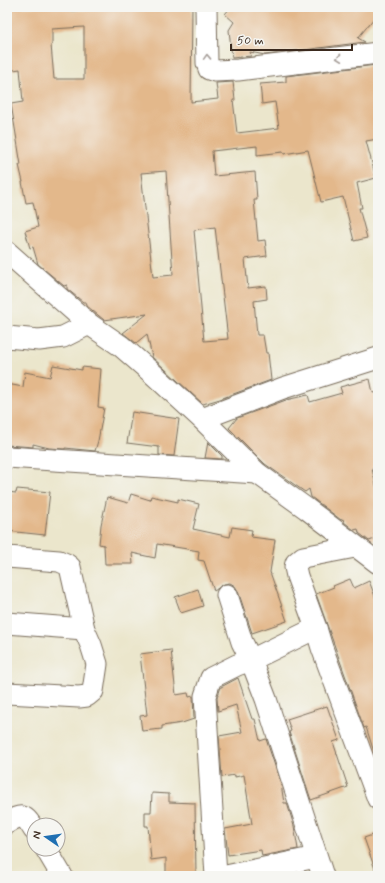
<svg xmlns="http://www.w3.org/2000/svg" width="385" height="883" viewBox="0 0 385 883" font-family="Mynerve,sans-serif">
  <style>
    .building { fill: #e3b88b; fill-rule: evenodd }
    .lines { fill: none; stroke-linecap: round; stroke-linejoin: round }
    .minor-casing { stroke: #796c5b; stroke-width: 23 }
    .minor { stroke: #fff; stroke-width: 21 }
    .oneway { stroke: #a79f9a }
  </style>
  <rect width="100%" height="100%" fill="#f6f6f2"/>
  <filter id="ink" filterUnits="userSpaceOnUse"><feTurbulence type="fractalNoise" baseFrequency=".025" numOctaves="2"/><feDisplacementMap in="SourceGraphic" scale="8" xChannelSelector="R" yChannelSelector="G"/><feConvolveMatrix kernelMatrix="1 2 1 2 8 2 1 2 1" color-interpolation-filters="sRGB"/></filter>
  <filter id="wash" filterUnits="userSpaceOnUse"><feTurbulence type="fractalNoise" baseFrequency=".012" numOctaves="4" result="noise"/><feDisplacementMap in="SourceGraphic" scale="16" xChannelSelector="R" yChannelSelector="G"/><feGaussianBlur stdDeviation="0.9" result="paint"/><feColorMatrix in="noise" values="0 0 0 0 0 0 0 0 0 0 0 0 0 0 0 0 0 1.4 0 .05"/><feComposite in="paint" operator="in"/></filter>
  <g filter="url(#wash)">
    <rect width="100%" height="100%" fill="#ebe6cc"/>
    <g id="blocks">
      <!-- building -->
      <g class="building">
        <path d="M7 7H72V11L126 7H192L191 102 218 99 216 83 233 82 235 100H233L237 133 279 128 275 102 262 104 260 84 286 82V76L376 65 378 82V139L366 141 376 178 357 183 362 208H359L367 238 354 241 343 197 321 202 308 150 284 154 283 152 257 155V146L212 151 214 176 255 172 257 200H254L258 241 265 240 267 256 245 259 248 288 266 286 267 299 254 301 257 335H263L266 353H268L271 380 220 399 203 404 152 357 147 334 136 343 123 333 147 314 104 320 87 306 86 302H83L67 289V285L64 286 38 264 33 247 30 248 25 231 38 227 33 202 26 203 22 182H23L19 165H21L11 104 23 102 20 69 7 71ZM84 27V79H54L51 45H52V29ZM166 171 173 275 153 277 141 173ZM215 227 228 339 204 341 194 230Z"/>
        <polygon points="231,7 378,7 378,13 358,38 365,42 265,55 250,52 251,56 232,58 229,30 234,22 225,14"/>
        <polygon points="53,365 82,370 82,367 101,369 98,407 104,408 98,441 95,451 65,448 65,449 49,448 33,444 33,447 7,445 7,384 23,387 25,372 50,377"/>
        <polygon points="370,379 373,393 378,392 378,467 372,469 378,493 378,533 374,534 375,539 369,541 359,533 358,529 354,530 344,522 343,519 341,520 311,497 309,489 305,492 265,464 229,428 237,418 286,400 308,395 310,402 342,393 340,387"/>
        <polygon points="132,412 179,419 174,456 159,455 159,447 127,443"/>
        <polygon points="208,442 222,456 222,459 205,458"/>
        <polygon points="17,489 50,492 45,535 7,531 7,492 16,493"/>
        <polygon points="131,494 150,500 151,496 178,502 178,499 199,504 193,529 230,537 232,527 252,530 251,537 275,540 270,572 287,621 252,633 238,591 235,586 230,583 224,584 214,591 204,561 198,560 199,551 157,544 155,558 132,553 133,564 105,564 104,545 99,544 101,525 107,497 128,503"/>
        <polygon points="350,579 354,588 369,581 378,604 378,754 375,755 366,727 364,728 316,594 334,587 333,586"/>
        <polygon points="198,589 203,606 181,613 175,597"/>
        <polygon points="171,650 176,695 188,693 189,697 193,696 194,719 182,723 162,726 162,729 142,731 140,716 147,715 140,654"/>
        <polygon points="238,678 252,719 255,719 260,741 266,739 281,784 284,803 287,803 294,826 298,849 262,856 261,850 228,855 225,829 252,824 244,775 235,777 235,775 222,777 219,736 242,732 236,705 218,711 217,698 221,687"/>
        <polygon points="327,706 339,740 333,742 348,787 311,800 289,732 291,731 287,719"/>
        <polygon points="152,793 169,794 169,802 195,803 196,876 166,876 166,858 151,860 148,826 145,826 145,812 151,812"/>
        <polygon points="378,833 378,872 376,872 364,838"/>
      </g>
    </g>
  </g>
  <g filter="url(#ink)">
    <use href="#blocks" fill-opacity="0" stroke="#796c5b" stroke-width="1"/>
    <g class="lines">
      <defs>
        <g id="minor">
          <polyline points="206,7 207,63 209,69 215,71 238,70 378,53"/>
          <polyline points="7,252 89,324 121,346 152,373 202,419 257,473 307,509 378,563"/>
          <polyline points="7,337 39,340 63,337 89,324"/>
          <polyline points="202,419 283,388 378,358"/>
          <polyline points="7,457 257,473"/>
          <polyline points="7,557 59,561 66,564 70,567 84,629 91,645 97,664 93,691 87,696 79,697 7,693"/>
          <polyline points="227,595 242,642 251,660 316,628 297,576 295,567 296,563 303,557 355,547"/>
          <polyline points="7,623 84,629"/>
          <polyline points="316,628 322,648 378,799"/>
          <path d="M7 823C22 813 25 815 34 830"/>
          <polyline points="46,849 62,876"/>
          <polyline points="216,876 205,696 211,678 237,665 251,660 266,699 323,876"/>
          <polyline points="226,876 316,857"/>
        </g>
      </defs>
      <!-- minor casing -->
      <use href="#minor" class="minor-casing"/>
      <!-- minor -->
      <use href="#minor" class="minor"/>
    </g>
    <!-- one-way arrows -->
    <defs><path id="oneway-chevron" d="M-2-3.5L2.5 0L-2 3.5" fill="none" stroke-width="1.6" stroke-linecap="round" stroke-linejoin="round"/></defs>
    <g class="oneway">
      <use href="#oneway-chevron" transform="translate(207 57) rotate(-92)"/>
      <use href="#oneway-chevron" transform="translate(339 58) rotate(173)"/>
    </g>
  </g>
  <!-- margin -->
  <rect width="385" height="883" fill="none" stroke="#f6f6f2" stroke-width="24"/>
  <!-- north arrow -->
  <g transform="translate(46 837) rotate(283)"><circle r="19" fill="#f6f6f2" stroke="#aba49d"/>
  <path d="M0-3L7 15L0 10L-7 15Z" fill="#1f6fb2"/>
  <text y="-6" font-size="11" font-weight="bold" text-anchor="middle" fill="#3b2a1e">N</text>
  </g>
  <!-- scale -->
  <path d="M231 44v6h121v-6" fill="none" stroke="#3b2a1e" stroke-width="2"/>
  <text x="237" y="44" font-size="12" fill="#3b2a1e" stroke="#f6f6f2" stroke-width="3" paint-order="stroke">50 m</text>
</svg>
